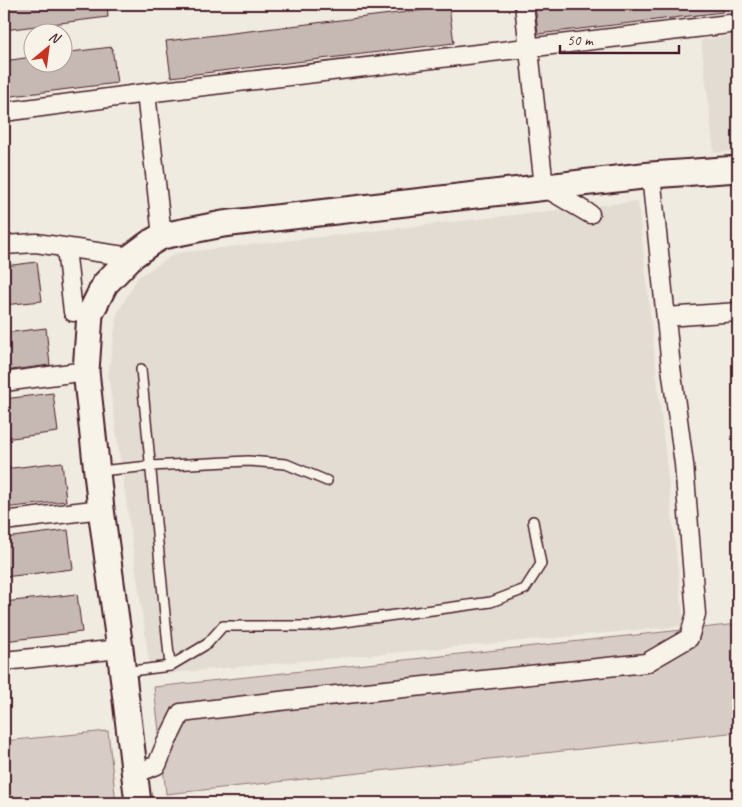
<svg xmlns="http://www.w3.org/2000/svg" width="742" height="807" viewBox="0 0 742 807" font-family="Caveat,sans-serif">
  <style>
    .built { fill: #e3dcd2 }
    .green { fill: #d8cdc6; stroke: #917678 }
    .building { fill: #c6b8b3; stroke: #4a1f2b }
    .lines { fill: none; stroke-linecap: round; stroke-linejoin: round }
    .lane-casing { stroke: #4a1f2b; stroke-width: 12 }
    .street-casing { stroke: #4a1f2b; stroke-width: 21 }
    .secondary-casing { stroke: #4a1f2b; stroke-width: 29 }
    .lane { stroke: #f7f3e8; stroke-width: 9 }
    .street { stroke: #f7f3e8; stroke-width: 18 }
    .secondary { stroke: #f7f3e8; stroke-width: 25 }
  </style>
  <rect width="100%" height="100%" fill="#f0ebe0"/>
  <filter id="ink" filterUnits="userSpaceOnUse"><feTurbulence type="fractalNoise" baseFrequency=".02" numOctaves="2"/><feDisplacementMap in="SourceGraphic" scale="10" xChannelSelector="R" yChannelSelector="G"/><feConvolveMatrix kernelMatrix="1 2 1 2 8 2 1 2 1" color-interpolation-filters="sRGB"/></filter>
  <g filter="url(#ink)">
    <!-- built -->
    <g class="built">
      <polygon points="738,35 738,151 714,153 701,40"/>
      <polygon points="638,201 684,626 151,675 108,374 117,314 138,277 176,253"/>
    </g>
    <!-- green -->
    <g class="green">
      <polygon points="738,624 738,732 166,794 154,687"/>
      <polygon points="108,731 116,803 4,803 4,741"/>
    </g>
    <!-- building -->
    <g class="building">
      <polygon points="4,4 107,4 108,17 4,30"/>
      <polygon points="535,4 723,4 723,12 538,34"/>
      <polygon points="449,7 454,43 171,77 166,41"/>
      <polygon points="112,47 117,83 4,97 4,61 32,57 32,62 62,62 62,53"/>
      <polygon points="37,262 42,301 4,305 4,266"/>
      <polygon points="46,328 50,365 4,371 4,333"/>
      <polygon points="53,393 58,432 4,439 4,399"/>
      <polygon points="62,462 66,501 4,508 4,469"/>
      <polygon points="68,530 73,569 4,577 4,538"/>
      <polygon points="77,594 82,632 4,641 4,602"/>
    </g>
    <g class="lines">
      <defs>
        <g id="lane">
          <polyline points="141,369 170,666"/>
          <polyline points="99,471 150,466 248,461 286,464 327,481"/>
          <polyline points="124,672 170,666 207,644 223,626 314,626 491,602 525,589 541,564 533,521"/>
        </g>
        <g id="street">
          <polyline points="524,4 544,187 590,214"/>
          <polyline points="146,93 162,236"/>
          <polyline points="4,112 146,93 738,23"/>
          <polyline points="4,245 36,243 131,257"/>
          <polyline points="66,248 73,312"/>
          <polyline points="666,317 738,312"/>
          <polyline points="4,382 86,371"/>
          <polyline points="4,521 101,509"/>
          <polyline points="4,661 120,649"/>
          <polyline points="135,774 157,765 166,743 181,713 288,700 646,663 689,638 696,614 684,464 671,367 651,175"/>
        </g>
        <polyline id="secondary" points="138,803 120,649 101,509 86,371 90,314 105,284 131,257 150,243 162,236 223,224 651,175 738,169"/>
      </defs>
      <!-- lane casing -->
      <use href="#lane" class="lane-casing"/>
      <!-- street casing -->
      <use href="#street" class="street-casing"/>
      <!-- secondary casing -->
      <use href="#secondary" class="secondary-casing"/>
      <!-- lane -->
      <use href="#lane" class="lane"/>
      <!-- street -->
      <use href="#street" class="street"/>
      <!-- secondary -->
      <use href="#secondary" class="secondary"/>
    </g>
  </g>
  <!-- margin -->
  <rect width="742" height="807" fill="none" stroke="#f7f3e8" stroke-width="20"/>
  <rect x="10" y="10" width="722" height="787" fill="none" stroke="#4a1f2b" stroke-width="2" filter="url(#ink)"/>
  <!-- north arrow -->
  <g transform="translate(48 48) rotate(29)"><circle r="24" fill="#f7f3e8" stroke="#b29e9c"/>
  <path d="M0-4L9 19L0 12L-9 19Z" fill="#c8321e"/>
  <text y="-8" font-size="14" font-weight="bold" text-anchor="middle" fill="#4a1f2b">N</text>
  </g>
  <!-- scale -->
  <path d="M560 45v8h119v-8" fill="none" stroke="#4a1f2b" stroke-width="2.5"/>
  <text x="567" y="45" font-size="15" fill="#4a1f2b" stroke="#f7f3e8" stroke-width="4" paint-order="stroke">50 m</text>
</svg>
